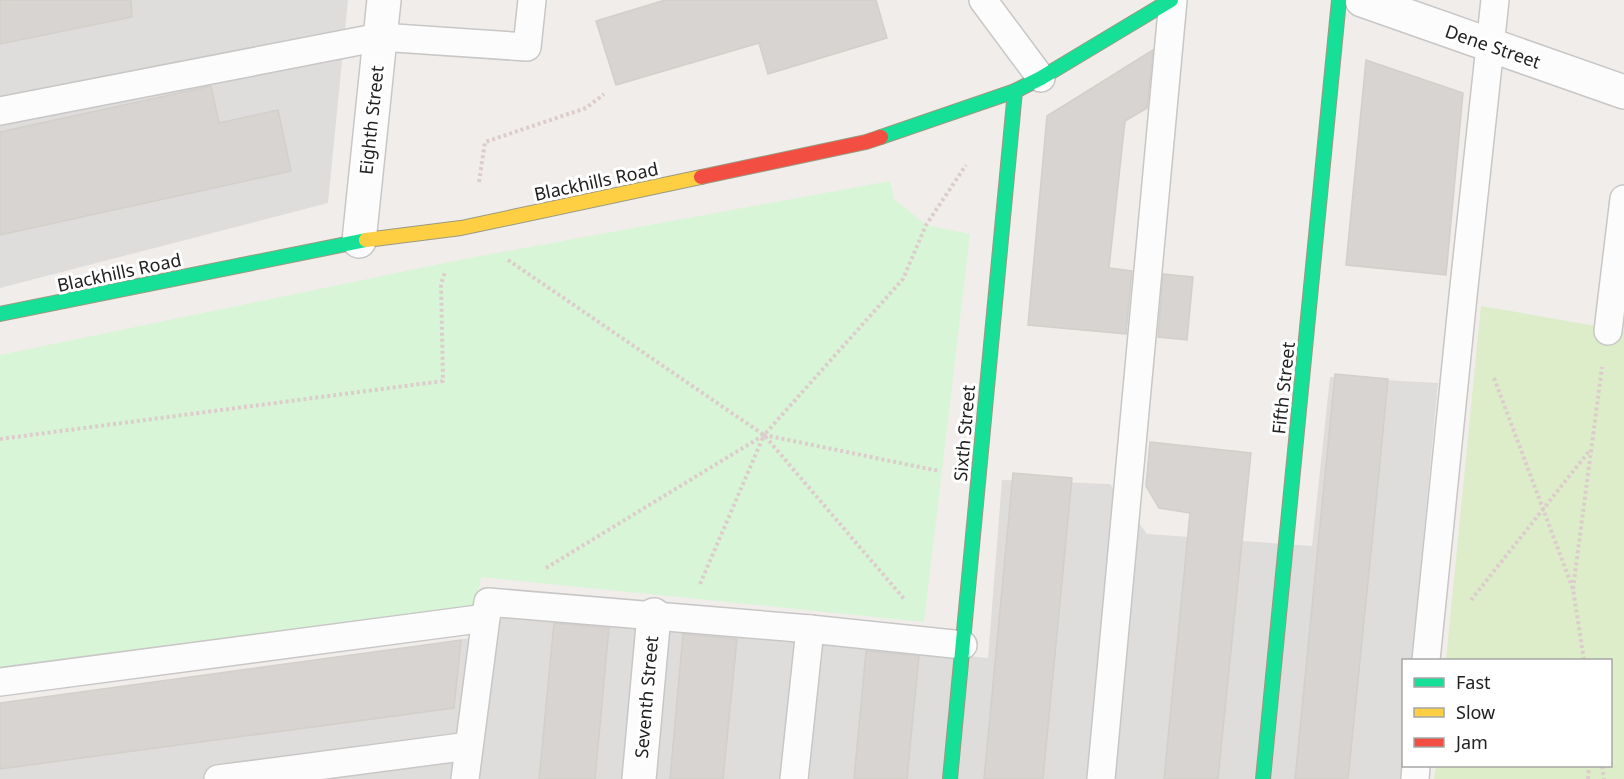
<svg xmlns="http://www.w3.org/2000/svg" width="1624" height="779" viewBox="0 0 1624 779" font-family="'Noto Sans',sans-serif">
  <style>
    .residential { fill: #dfdddb }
    .grass { fill: #ddecc9 }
    .park { fill: #d9f5d7 }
    .building { fill: #d7d4d1; stroke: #d3cfcb; stroke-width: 1.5 }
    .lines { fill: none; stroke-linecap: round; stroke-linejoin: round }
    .lane-casing { stroke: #c8c7c6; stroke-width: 30 }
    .street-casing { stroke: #c8c7c6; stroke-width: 36 }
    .fast-casing { stroke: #9a9a80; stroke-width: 16 }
    .slow-casing { stroke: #9a9a80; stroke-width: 16 }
    .jam-casing { stroke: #9a9a80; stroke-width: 16 }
    .path { stroke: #dccdcc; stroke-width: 4; stroke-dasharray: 3 3; stroke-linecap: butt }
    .lane { stroke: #fdfcfc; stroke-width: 27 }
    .street { stroke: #fdfcfc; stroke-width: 33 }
    .fast { stroke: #16e098; stroke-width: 14 }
    .slow { stroke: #ffcf43; stroke-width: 14 }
    .jam { stroke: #f24e42; stroke-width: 14 }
    .labels { text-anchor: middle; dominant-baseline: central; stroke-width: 6; stroke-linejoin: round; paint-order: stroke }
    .street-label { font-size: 18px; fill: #212121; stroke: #fff }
  </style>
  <rect width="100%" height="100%" fill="#f0edea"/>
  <!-- residential -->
  <g class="residential">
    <polygon points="0,0 348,0 328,203 0,288"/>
    <polygon points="1330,377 1438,383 1412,660 1404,660 1404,750 1401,779 0,779 0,707 471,638 503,610 988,658 1002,480 1110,484 1147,534 1312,546"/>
  </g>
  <!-- grass -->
  <polygon class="grass" points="1481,306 1624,331 1624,779 1434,779 1436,766 1610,766 1610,660 1446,660"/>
  <!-- park -->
  <polygon class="park" points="890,181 894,199 926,225 970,234 924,622 481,577 475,609 0,675 0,355 464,259"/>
  <!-- building -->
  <g class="building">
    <polygon points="0,0 131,0 132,17 0,44"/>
    <polygon points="665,0 876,0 887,38 768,74 759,43 616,85 596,21"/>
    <polygon points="1153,50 1147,108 1125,121 1109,268 1132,271 1126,334 1028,325 1047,116"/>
    <polygon points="1366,60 1463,93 1446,275 1346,265"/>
    <polygon points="211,86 219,123 278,110 291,171 0,235 0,132"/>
    <polygon points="1163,274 1193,277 1187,340 1158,337"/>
    <polygon points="1335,374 1388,379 1378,483 1348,779 1295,779"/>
    <polygon points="1150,442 1251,453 1218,779 1164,779 1190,513 1159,508 1146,486"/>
    <polygon points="1013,473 1072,478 1043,779 984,779"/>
    <polygon points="554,623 609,628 595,779 539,779"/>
    <polygon points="683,634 737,639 723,779 670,779"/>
    <polygon points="461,640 454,708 0,769 0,703"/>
    <polygon points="866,651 919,656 907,779 854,779"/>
  </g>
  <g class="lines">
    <defs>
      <g id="lane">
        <polyline points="983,0 1041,78"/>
        <polyline points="0,111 380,37 527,47 532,0"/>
        <polyline points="1608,331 1624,199"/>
        <polyline points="1426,660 1463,296 1495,0"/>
        <polyline points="0,682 486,618"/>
        <polyline points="218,779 469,746"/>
        <polyline points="465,779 488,602 810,629 963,645"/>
        <polyline points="794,779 810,629"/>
        <polyline points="1101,779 1173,0"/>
        <polyline points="1415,779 1416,766"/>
      </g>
      <g id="street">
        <polyline points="1362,0 1624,92"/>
        <polyline points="359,241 384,0"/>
        <polyline points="639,779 654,615"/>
      </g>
      <g id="fast">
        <polyline points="881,137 1015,91 1041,78 1171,0"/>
        <polyline points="0,314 366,240"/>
        <polyline points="950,779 1015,91"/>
        <polyline points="1263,779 1339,0"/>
      </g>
      <polyline id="slow" points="366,240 461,228 701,177"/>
      <polyline id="jam" points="701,177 866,142 881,137"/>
    </defs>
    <!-- lane casing -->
    <use href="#lane" class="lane-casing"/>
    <!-- street casing -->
    <use href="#street" class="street-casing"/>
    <!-- fast casing -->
    <use href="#fast" class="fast-casing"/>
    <!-- slow casing -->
    <use href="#slow" class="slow-casing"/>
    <!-- jam casing -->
    <use href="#jam" class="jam-casing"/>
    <!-- path -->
    <g class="path">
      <polyline points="479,182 485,142 586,108 604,94"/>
      <polyline points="508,260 764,435 905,600"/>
      <polyline points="1494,378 1573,589 1584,660"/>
      <polyline points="0,439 443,381 441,284 445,272"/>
      <polyline points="546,568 764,435 903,279 926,225 966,165"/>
      <polyline points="700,584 764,435 939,471"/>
      <polyline points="1573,589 1602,367"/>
      <polyline points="1471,600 1590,450"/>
      <polyline points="1602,766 1604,779"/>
      <polyline points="1588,779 1589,766"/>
    </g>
    <!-- lane -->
    <use href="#lane" class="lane"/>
    <!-- street -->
    <use href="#street" class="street"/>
    <!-- fast -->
    <use href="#fast" class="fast"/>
    <!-- slow -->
    <use href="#slow" class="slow"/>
    <!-- jam -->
    <use href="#jam" class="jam"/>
  </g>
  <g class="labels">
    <!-- street labels -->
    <g class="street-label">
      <text transform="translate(1493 46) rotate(19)">Dene Street</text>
      <text transform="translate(371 120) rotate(-84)">Eighth Street</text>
      <text transform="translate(596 181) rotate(-12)">Blackhills Road</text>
      <text transform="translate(119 272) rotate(-12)">Blackhills Road</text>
      <text transform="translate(1283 388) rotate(-84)">Fifth Street</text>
      <text transform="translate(964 433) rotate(-85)">Sixth Street</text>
      <text transform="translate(646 697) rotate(-85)">Seventh Street</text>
    </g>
  </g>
  <!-- legend -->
  <rect x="1402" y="659" width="210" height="108" fill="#ffffff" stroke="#a6a6a6" stroke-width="1.5"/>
  <rect x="1414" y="678" width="30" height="9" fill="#16e098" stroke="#a6a6a6" stroke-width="1.5"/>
  <text x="1456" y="689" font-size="18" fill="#212121">Fast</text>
  <rect x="1414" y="708" width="30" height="9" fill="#ffcf43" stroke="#a6a6a6" stroke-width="1.5"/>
  <text x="1456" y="719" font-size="18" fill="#212121">Slow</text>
  <rect x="1414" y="738" width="30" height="9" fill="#f24e42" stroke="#a6a6a6" stroke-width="1.5"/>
  <text x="1456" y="749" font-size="18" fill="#212121">Jam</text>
</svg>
